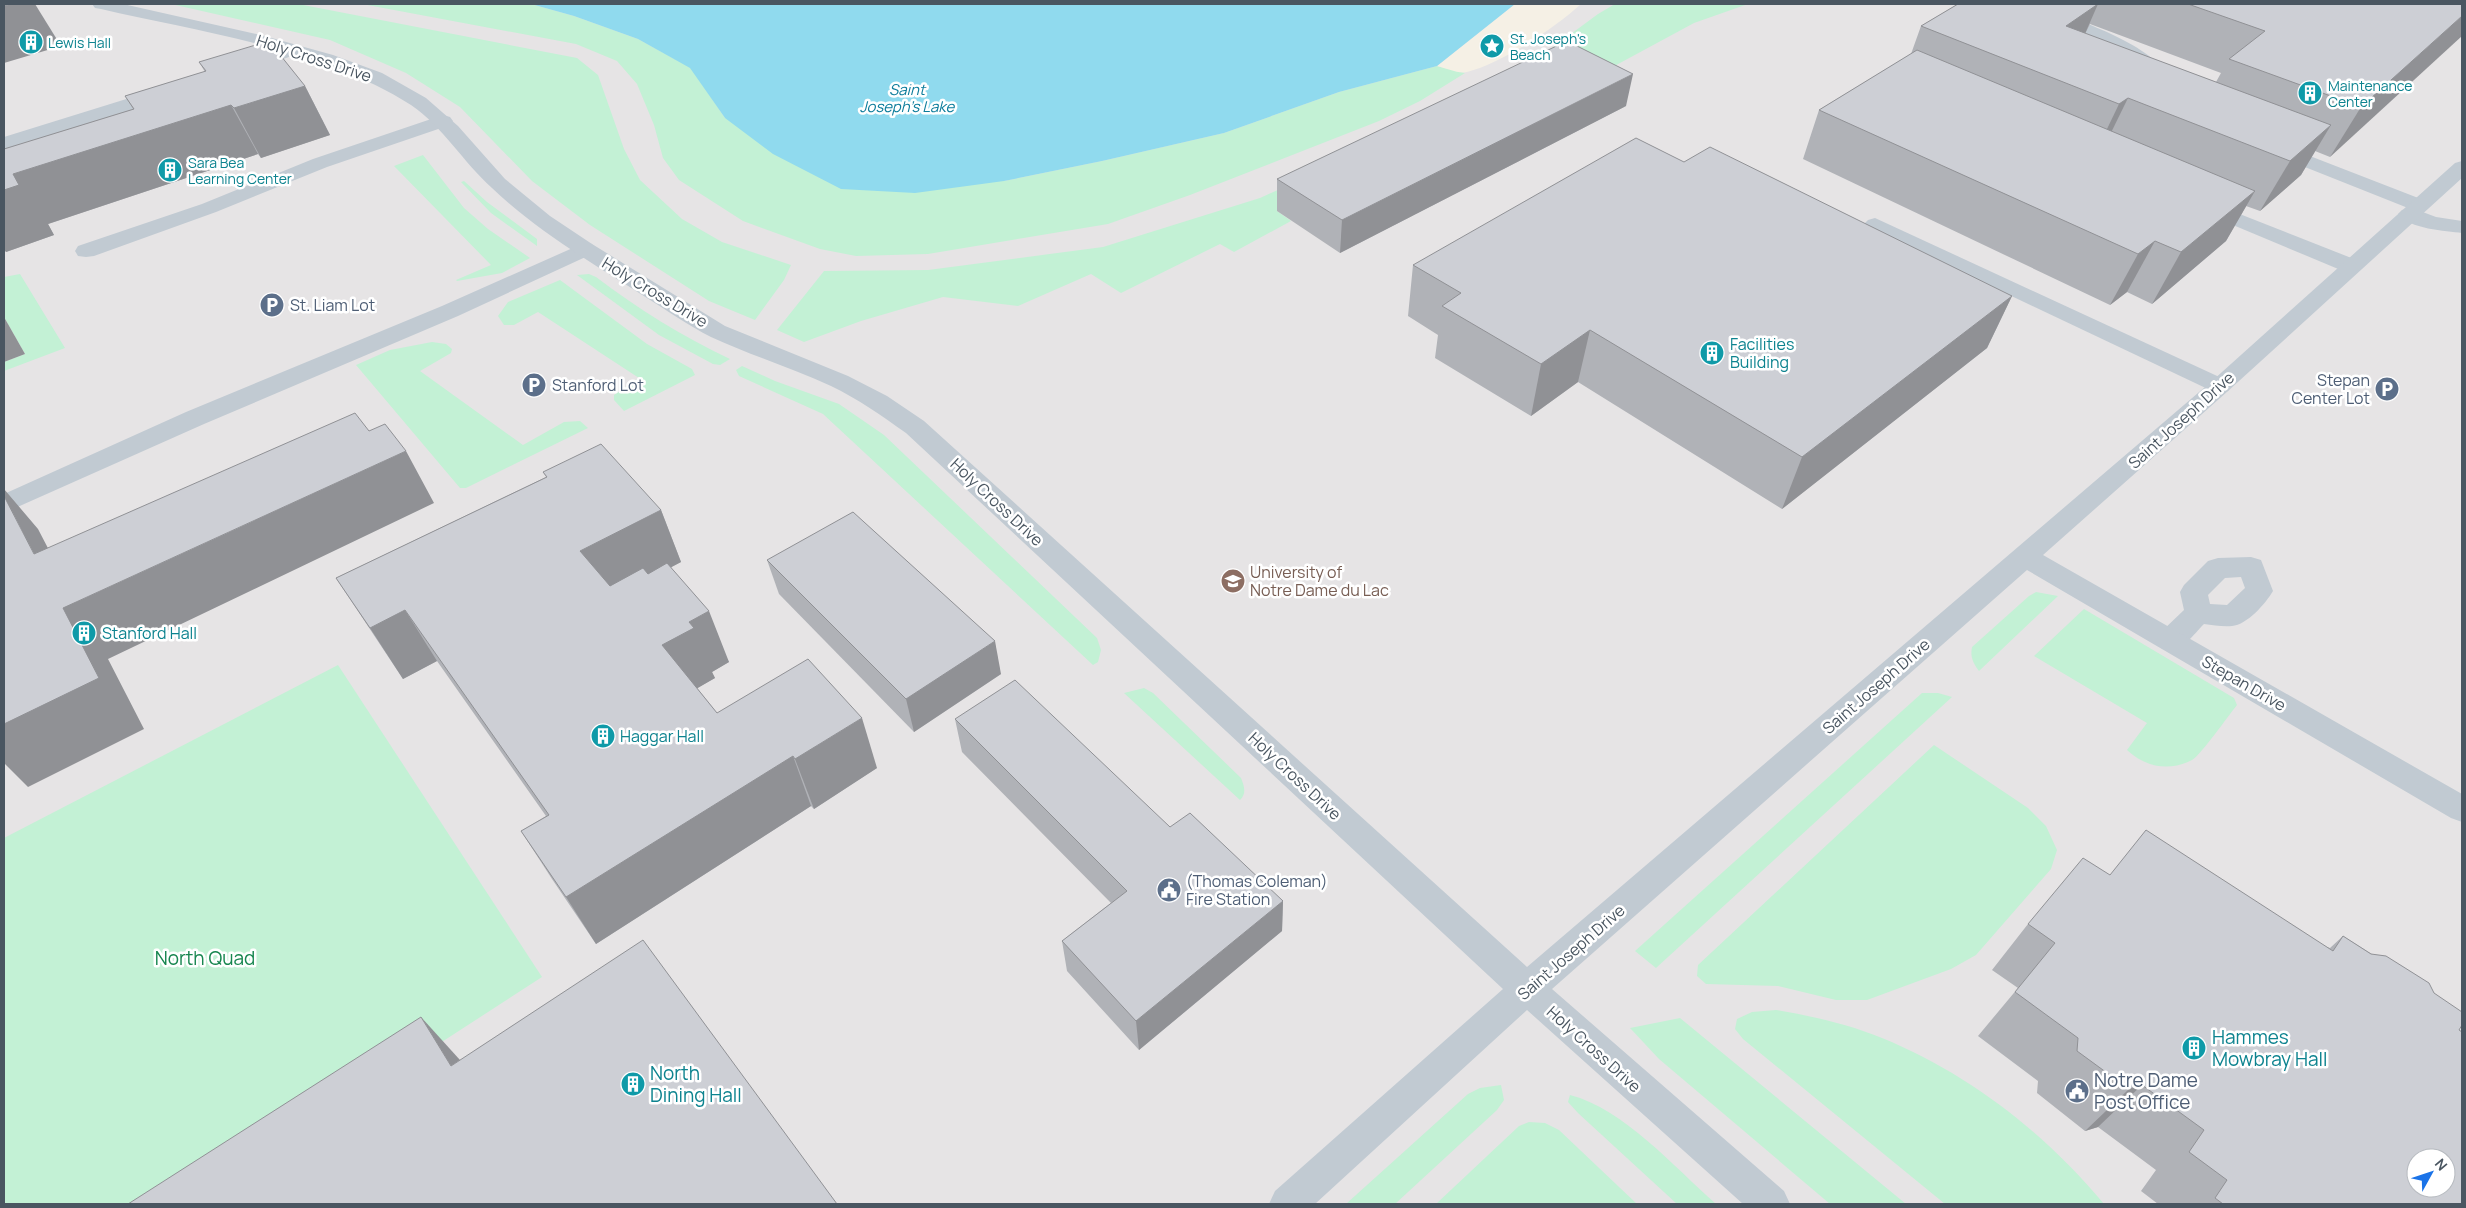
<svg xmlns="http://www.w3.org/2000/svg" width="2466" height="1208" viewBox="0 0 2466 1208" font-family="Manrope,sans-serif">
  <style>
    .education { fill: #e6e4e5; fill-rule: evenodd }
    .green { fill: #c3f1d5 }
    .sand { fill: #f5f0e5 }
    .water { fill: #90daee }
    .lines { fill: none; stroke-linecap: round; stroke-linejoin: round }
    .lane { fill: #c1cad2; fill-rule: evenodd }
    .street { fill: #c1cad2; fill-rule: evenodd }
    .wall { fill: #b0b2b7; fill-rule: evenodd }
    .shaded-wall { fill: #909195 }
    .building { fill: #cdcfd5; stroke: #909195; fill-rule: evenodd }
    .labels { text-anchor: middle; dominant-baseline: central; stroke-width: 5; stroke-linejoin: round; paint-order: stroke }
    .far-culture-label { font-size: 14px; fill: #0d838f; stroke: #fff; text-anchor: start }
    .far-water-label { font-size: 15px; font-style: italic; fill: #0c7c9b; stroke: #fff }
    .street-label { font-size: 16px; fill: #4a5661; stroke: #fff }
    .service-label { font-size: 16px; fill: #4e5e75; stroke: #fff; text-anchor: start }
    .culture-label { font-size: 16px; fill: #0d838f; stroke: #fff; text-anchor: start }
    .education-label { font-size: 16px; fill: #785e54; stroke: #fff; text-anchor: start }
    .near-park-label { font-size: 19px; fill: #17864f; stroke: #fff }
    .near-culture-label { font-size: 19px; fill: #0d838f; stroke: #fff; text-anchor: start }
    .near-service-label { font-size: 19px; fill: #4e5e75; stroke: #fff; text-anchor: start }
  </style>
  <rect width="100%" height="100%" fill="#f5f3f3"/>
  <!-- education -->
  <path class="education" d="M4 4H2462V1204H4ZM2416 1158H2446V1188H2416Z"/>
  <!-- green -->
  <g class="green">
    <polygon points="171,4 298,4 577,58 598,75 624,149 640,180 682,219 722,242 791,265 784,280 755,320 709,301 590,225 532,181 460,107 406,73 330,40"/>
    <polygon points="362,4 531,4 574,16 638,39 691,68 725,118 1004,181 1102,161 1224,133 1339,92 1437,66 1465,73 1420,101 1379,121 1190,195 1108,224 928,254 856,256 820,249 743,221 679,180 663,158 654,125 637,84 617,61 576,44"/>
    <polygon points="1615,4 1748,4 1694,23 1583,83 1277,211 1291,221 1234,252 1220,244 1121,293 1091,274 1018,306 943,297 861,321 804,342 777,330 824,271 928,270 1103,247 1260,198 1394,137 1537,59 1598,14"/>
    <polygon points="423,155 464,208 488,229 530,258 502,273 457,281 456,280 491,265 394,166"/>
    <polygon points="464,181 487,202 537,239 537,246 491,213 461,182"/>
    <polygon points="20,274 65,348 4,371 4,362 25,354 4,317 4,277"/>
    <path d="M589 274 596 277C638 309 682 336 730 359L720 365 713 364 659 335 577 275Z"/>
    <polygon points="560,280 647,344 692,369 695,375 624,411 614,400 614,395 639,378 538,312 514,325 504,325 498,316 508,302"/>
    <polygon points="432,342 446,344 452,349 451,353 420,371 523,445 564,422 580,421 588,428 466,488 460,488 356,365 390,350"/>
    <polygon points="742,366 775,381 839,404 884,435 1097,638 1101,650 1098,662 1093,665 823,414 739,376 736,370"/>
    <path d="M2036 592 2058 596 1979 671C1973 663 1970 657 1972 647L2029 596Z"/>
    <path d="M2084 609 2234 698 2237 705C2228 716 2201 755 2192 760 2169 772 2145 767 2127 750L2147 723 2034 656Z"/>
    <polygon points="338,665 542,977 192,1204 4,1204 4,838"/>
    <path d="M1144 688 1153 693 1241 778C1244 786 1247 793 1240 800L1124 693Z"/>
    <polygon points="1922,693 1938,693 1952,697 1656,968 1635,951"/>
    <polygon points="1934,745 2028,808 2046,826 2057,850 2051,869 1976,955 1951,969 1867,1000 1836,1000 1778,986 1706,984 1697,976 1698,965"/>
    <path d="M1776 1010C1811 1016 1848 1024 1882 1038 1968 1073 2045 1133 2104 1204H1945L1743 1039 1735 1029 1737 1019 1752 1012Z"/>
    <polygon points="1680,1018 1906,1204 1830,1204 1659,1059 1630,1028"/>
    <polygon points="1501,1085 1504,1100 1497,1110 1395,1204 1346,1204 1468,1094 1480,1088"/>
    <path d="M1570 1095C1624 1109 1674 1167 1716 1204H1677L1578 1113 1568 1102Z"/>
    <polygon points="1529,1122 1545,1123 1559,1130 1637,1204 1436,1204 1519,1126"/>
  </g>
  <!-- sand -->
  <path class="sand" d="M1515 4H1581C1555 28 1502 63 1467 72 1459 74 1445 68 1437 66Z"/>
  <!-- water -->
  <polygon class="water" points="531,4 1515,4 1437,66 1339,92 1224,133 1102,161 1004,181 915,193 841,189 773,154 725,118 690,68 638,39 574,16"/>
  <g class="lines">
    <!-- lane -->
    <g class="lane">
      <path d="M2001 4C2009 3 2020 2 2028 4 2058 11 2142 41 2159 66L2157 70H2143L2095 40 2004 8Z"/>
      <polygon points="294,44 300,45 303,49 300,53 244,73 237,71 235,67 237,63"/>
      <polygon points="165,87 172,89 174,93 172,97 4,149 4,137"/>
      <polygon points="443,115 450,117 453,121 450,125 327,167 216,212 94,256 86,257 78,256 75,251 78,246 202,204 313,159"/>
      <path d="M2274 142 2426 201 2429 205 2426 209 2420 211 2436 217 2462 221V233C2446 231 2409 229 2398 214L2402 210 2408 208 2267 152 2264 148 2267 144Z"/>
      <polygon points="2204,200 2359,261 2362,266 2359,271 2351,273 2343,271 2197,210 2194,206 2197,202"/>
      <polygon points="1875,218 2228,381 2232,386 2228,391 2220,394 2212,391 1868,228 1864,224 1868,220"/>
      <polygon points="584,243 592,244 595,249 592,254 458,316 204,424 4,513 4,494 186,412 442,306"/>
      <path d="M2251 557 2261 560 2273 591C2266 603 2247 625 2232 626 2223 627 2213 625 2204 624 2191 637 2181 654 2161 648L2157 640 2161 632 2184 610 2180 592 2184 585 2208 561 2218 558ZM2241 577 2245 588 2227 605 2210 604 2208 595 2225 578Z"/>
    </g>
    <!-- street -->
    <path class="street" d="M92 4H123L261 35 333 55 382 73 426 98 458 126 505 179 550 216 592 244 725 326 848 376 887 396 924 421 1527 967 2212 381 2455 163 2462 161V178L2228 391 2043 555 2462 794V822L2451 818 2027 570 1552 989 1784 1191 1790 1204H1743L1527 1010 1315 1204H1269L1275 1191 1503 989 906 433C882 416 858 399 831 386 792 368 750 355 711 337 689 326 668 311 647 298 594 264 538 232 492 188 463 162 443 127 411 105 324 49 200 32 101 9L95 8Z"/>
  </g>
  <!-- wall -->
  <g class="wall">
    <path d="M1958 4H2462L2330 157 2315 151 2301 175 2260 211 2246 206 2226 241 2152 304 2127 292 2110 305 1803 159 1819 110 1911 54 1921 26ZM2090 24 2221 73 2216 82 2085 34Z"/>
    <polygon points="199,62 305,86 330,135 261,158 258,154 48,224 54,235 6,252 4,249 4,149 133,109 125,96 205,72"/>
    <polygon points="1626,106 1340,253 1277,211 1277,179"/>
    <polygon points="1684,162 2012,296 1987,348 1782,509 1578,382 1531,416 1435,358 1438,335 1408,316 1413,265"/>
    <polygon points="543,472 661,510 681,562 671,567 729,662 712,672 715,678 697,688 717,713 877,768 814,809 811,806 596,944 552,879 521,831 546,816 437,661 403,679 336,578 546,477"/>
    <polygon points="767,560 1001,674 914,732 779,594"/>
    <polygon points="955,719 1170,827 1283,901 1282,931 1139,1050 1067,971 1062,941 1111,903 962,752"/>
    <polygon points="2109,875 2330,948 2343,936 2434,993 2459,1030 2462,1204 2158,1204 2141,1191 2156,1170 2098,1127 2085,1131 2037,1093 2038,1081 1978,1036 2018,988 1992,970 2028,924"/>
  </g>
  <!-- shaded-wall -->
  <g class="shaded-wall">
    <polygon points="12,4 35,4 61,46 4,63 4,6"/>
    <polygon points="2098,4 2077,52 2066,26"/>
    <polygon points="2462,16 2462,36 2330,157 2361,107"/>
    <polygon points="1633,74 1626,106 1340,253 1342,220"/>
    <polygon points="305,86 330,135 261,158 234,108"/>
    <polygon points="2128,98 2104,147 2095,154 2119,104"/>
    <polygon points="231,105 258,154 48,224 54,235 6,252 4,249 4,190 13,174"/>
    <polygon points="2331,125 2301,175 2260,211 2290,161"/>
    <polygon points="2255,191 2226,241 2152,304 2181,252"/>
    <polygon points="2155,241 2127,292 2110,305 2138,254"/>
    <polygon points="2012,296 1987,348 1782,509 1802,457"/>
    <polygon points="4,317 25,354 4,362"/>
    <polygon points="1590,330 1578,382 1531,416 1541,364"/>
    <polygon points="406,451 434,503 108,659 144,729 28,787 4,763 4,724 34,554 4,496 4,489 38,529 76,602"/>
    <polygon points="661,510 681,562 604,603 580,551"/>
    <polygon points="405,610 437,661 403,679 370,628"/>
    <polygon points="709,611 729,662 712,672 715,678 684,696 662,645 689,622"/>
    <polygon points="995,641 1001,674 914,732 906,699"/>
    <polygon points="862,718 877,768 814,809 795,759"/>
    <polygon points="793,756 811,806 596,944 566,897"/>
    <polygon points="1283,901 1282,931 1139,1050 1136,1021"/>
    <polygon points="421,1017 460,1060 451,1066"/>
    <polygon points="2142,1085 2098,1127 2085,1131 2129,1089"/>
  </g>
  <!-- building -->
  <g class="building">
    <polygon points="4,4 12,4 4,6"/>
    <polygon points="1958,4 2098,4 2066,26 2331,125 2290,161 2128,98 2119,104 1921,26"/>
    <polygon points="2188,4 2462,4 2462,16 2361,107 2229,59 2265,31"/>
    <polygon points="269,41 305,86 234,108 231,105 13,174 19,185 4,190 4,149 134,109 125,96 206,71 199,62"/>
    <polygon points="1567,41 1633,74 1342,220 1277,179"/>
    <polygon points="1917,50 2255,191 2181,252 2155,241 2138,254 1819,110"/>
    <polygon points="1636,138 1684,162 1710,147 2012,296 1802,457 1590,330 1541,364 1442,306 1461,293 1413,265"/>
    <polygon points="355,413 369,431 385,424 406,451 63,608 99,678 4,724 4,496 34,554"/>
    <polygon points="601,444 661,510 580,551 610,586 643,568 648,574 667,563 709,611 689,622 694,628 662,645 717,713 808,659 862,718 795,759 793,756 566,897 521,831 549,815 405,610 370,628 336,578 547,477 543,472"/>
    <polygon points="853,512 995,641 906,699 767,560"/>
    <polygon points="1015,680 1170,827 1190,813 1283,901 1136,1021 1062,941 1127,891 955,719"/>
    <path d="M2146 830 2333 951 2343 936 2371 954 2386 956 2429 983 2434 993 2462 1012V1025L2459 1030 2462 1032V1204H2223L2215 1198 2227 1180 2189 1152 2204 1130 2142 1085 2129 1089 2077 1051 2078 1038 2015 992 2055 943 2028 924 2083 858 2110 875ZM2416 1158H2446V1188H2416Z"/>
    <polygon points="643,940 837,1204 128,1204 421,1017 451,1066"/>
  </g>
  <!-- icons -->
  <defs>
    <symbol id="building-disc" viewBox="-11 -11 22 22"><circle r="9.5" fill="#0f9aa8" stroke="#fff"/><path d="M-4-6H4V6H1V3H-1V6H-4ZM-2.5-4.3h1.7v1.8h-1.7ZM.8-4.3h1.7v1.8H.8ZM-2.5-1h1.7V.8h-1.7ZM.8-1h1.7V.8H.8Z" fill="#fff"/></symbol>
    <symbol id="sight-disc" viewBox="-11 -11 22 22"><circle r="9.5" fill="#0f9aa8" stroke="#fff"/><path d="M0-6L1.8-2.2L6-1.7L2.9 1.2L3.7 5.4L0 3.3L-3.7 5.4L-2.9 1.2L-6-1.7L-1.8-2.2Z" fill="#fff"/></symbol>
    <symbol id="parking-disc" viewBox="-11 -11 22 22"><circle r="9.5" fill="#5c6f8a" stroke="#fff"/><path d="M-3.5-5.5H1a3.5 3.5 0 0 1 0 7H-1V5.5H-3.5ZM-1-3.4V-.6H.8a1.4 1.4 0 0 0 0-2.8Z" fill="#fff"/></symbol>
    <symbol id="university-disc" viewBox="-11 -11 22 22"><circle r="9.5" fill="#8d6e63" stroke="#fff"/><path d="M0-5L7-2L0 1L-7-2ZM-4 1L0 2.5L4 1V4Q0 6-4 4Z" fill="#fff"/></symbol>
    <symbol id="civic-disc" viewBox="-11 -11 22 22"><circle r="9.5" fill="#5c6f8a" stroke="#fff"/><path d="M-.6-6.5H3V-4.5H.6V-3L4-1V1h2V6H-6V1h2V-1L-.6-3ZM-1.2 2.5V6h2.4V2.5Z" fill="#fff"/></symbol>
  </defs>
  <g fill-rule="evenodd">
    <use href="#building-disc" x="17" y="28" width="28" height="28"/>
    <use href="#sight-disc" x="1478" y="32" width="28" height="28"/>
    <use href="#building-disc" x="2296" y="79" width="28" height="28"/>
    <use href="#building-disc" x="156" y="156" width="28" height="28"/>
    <use href="#parking-disc" x="258" y="291" width="28" height="28"/>
    <use href="#building-disc" x="1698" y="339" width="28" height="28"/>
    <use href="#parking-disc" x="520" y="371" width="28" height="28"/>
    <use href="#parking-disc" x="2373" y="375" width="28" height="28"/>
    <use href="#university-disc" x="1219" y="567" width="28" height="28"/>
    <use href="#building-disc" x="70" y="619" width="28" height="28"/>
    <use href="#building-disc" x="589" y="722" width="28" height="28"/>
    <use href="#civic-disc" x="1155" y="876" width="28" height="28"/>
    <use href="#building-disc" x="2180" y="1034" width="28" height="28"/>
    <use href="#building-disc" x="619" y="1070" width="28" height="28"/>
    <use href="#civic-disc" x="2063" y="1077" width="28" height="28"/>
  </g>
  <g class="labels">
    <!-- far-culture labels -->
    <g class="far-culture-label">
      <text x="1510" y="38">St. Joseph's<tspan x="1510" dy="16">Beach</tspan></text>
      <text x="48" y="42">Lewis Hall</text>
      <text x="2328" y="85">Maintenance<tspan x="2328" dy="16">Center</tspan></text>
      <text x="188" y="162">Sara Bea<tspan x="188" dy="16">Learning Center</tspan></text>
    </g>
    <!-- far-water labels -->
    <g class="far-water-label">
      <text x="907" y="89">Saint<tspan x="907" dy="17">Joseph's Lake</tspan></text>
    </g>
    <!-- street labels -->
    <g class="street-label">
      <text transform="translate(314 58) rotate(18)">Holy Cross Drive</text>
      <text transform="translate(655 292) rotate(31)">Holy Cross Drive</text>
      <text transform="translate(2181 420) rotate(-42)">Saint Joseph Drive</text>
      <text transform="translate(997 502) rotate(43)">Holy Cross Drive</text>
      <text transform="translate(2244 683) rotate(30)">Stepan Drive</text>
      <text transform="translate(1876 686) rotate(-41)">Saint Joseph Drive</text>
      <text transform="translate(1295 776) rotate(43)">Holy Cross Drive</text>
      <text transform="translate(1571 952) rotate(-41)">Saint Joseph Drive</text>
      <text transform="translate(1594 1049) rotate(42)">Holy Cross Drive</text>
    </g>
    <!-- service labels -->
    <g class="service-label">
      <text x="290" y="305">St. Liam Lot</text>
      <text x="2370" y="380" text-anchor="end">Stepan<tspan x="2370" dy="18">Center Lot</tspan></text>
      <text x="552" y="385">Stanford Lot</text>
      <text x="1186" y="881">(Thomas Coleman)<tspan x="1186" dy="18">Fire Station</tspan></text>
    </g>
    <!-- culture labels -->
    <g class="culture-label">
      <text x="1730" y="344">Facilities<tspan x="1730" dy="18">Building</tspan></text>
      <text x="102" y="633">Stanford Hall</text>
      <text x="620" y="736">Haggar Hall</text>
    </g>
    <!-- education labels -->
    <g class="education-label">
      <text x="1250" y="572">University of<tspan x="1250" dy="18">Notre Dame du Lac</tspan></text>
    </g>
    <!-- near-park labels -->
    <g class="near-park-label">
      <text x="205" y="958">North Quad</text>
    </g>
    <!-- near-culture labels -->
    <g class="near-culture-label">
      <text x="2212" y="1037">Hammes<tspan x="2212" dy="22">Mowbray Hall</tspan></text>
      <text x="650" y="1073">North<tspan x="650" dy="22">Dining Hall</tspan></text>
    </g>
    <!-- near-service labels -->
    <g class="near-service-label">
      <text x="2094" y="1080">Notre Dame<tspan x="2094" dy="22">Post Office</tspan></text>
    </g>
  </g>
  <!-- border -->
  <rect width="2466" height="1208" fill="none" stroke="#4a5661" stroke-width="10"/>
  <!-- north arrow -->
  <g transform="translate(2431 1173) rotate(50)"><circle r="24" fill="#ffffff" stroke="#b7bbc0"/>
  <path d="M0-4L9 19L0 12L-9 19Z" fill="#1a73e8"/>
  <text y="-8" font-size="14" font-weight="bold" text-anchor="middle" fill="#4a5661">N</text>
  </g>
</svg>
